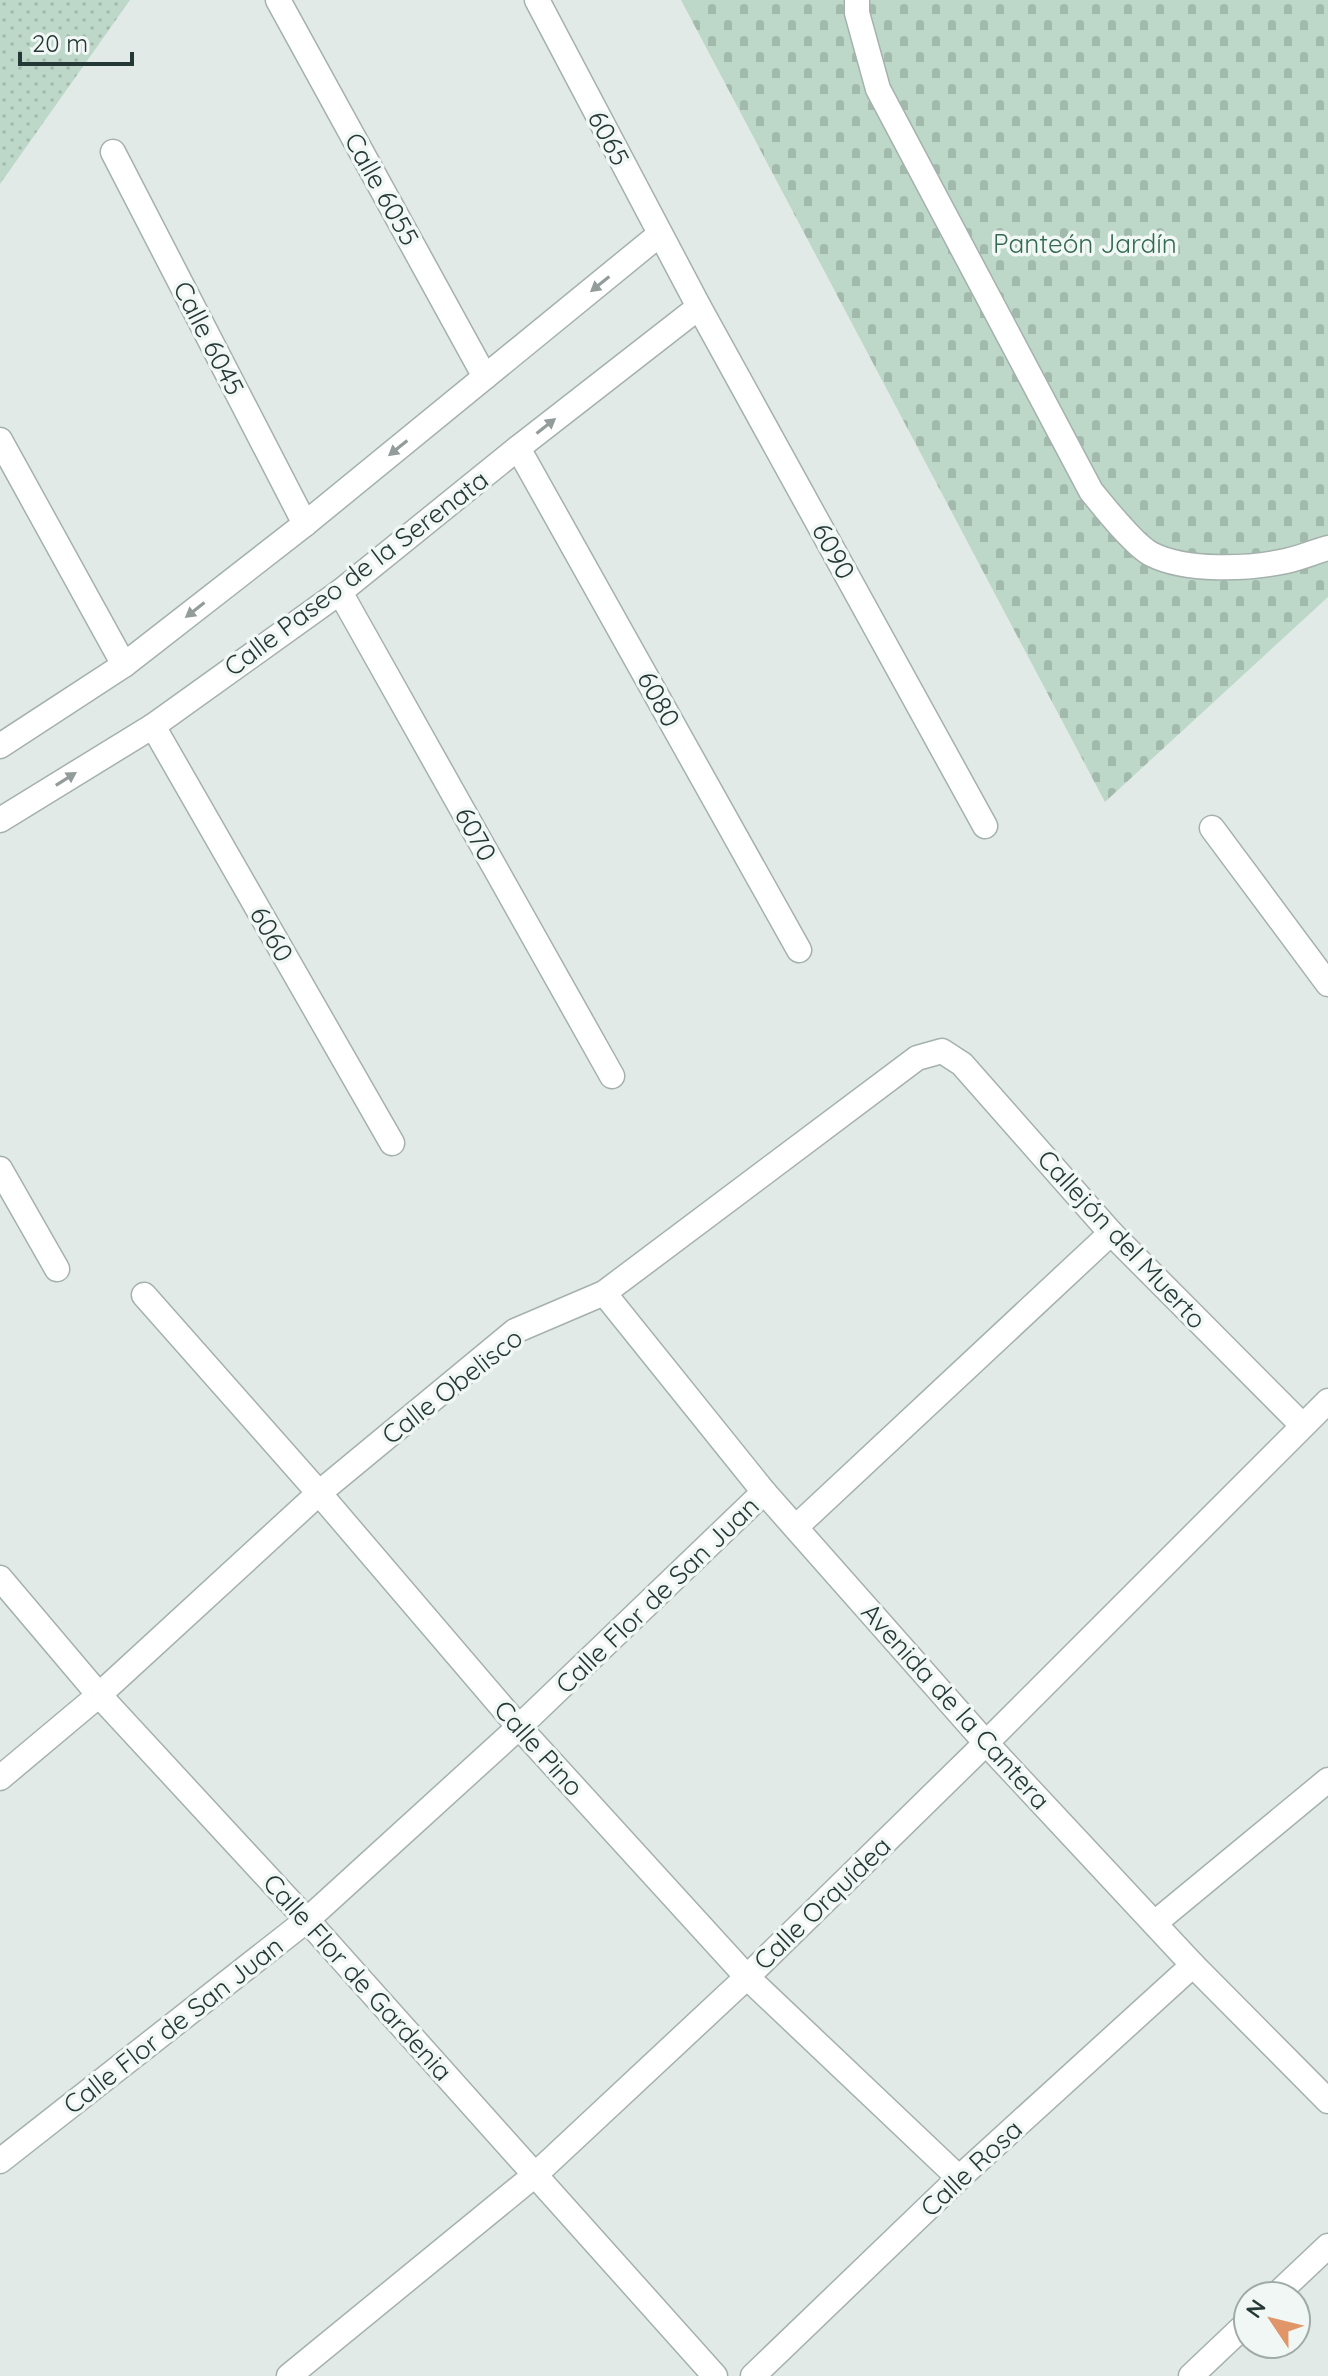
<svg xmlns="http://www.w3.org/2000/svg" width="1328" height="2376" viewBox="0 0 1328 2376" font-family="Quicksand,sans-serif">
  <style>
    .grass { fill: url(#grass-dots) }
    .cemetery { fill: url(#cemetery-stones) }
    .lines { fill: none; stroke-linecap: round; stroke-linejoin: round }
    .minor-casing { stroke: #a5b1ae; stroke-width: 27 }
    .minor { stroke: #fff; stroke-width: 24 }
    .oneway { fill: #929c9a }
    .labels { text-anchor: middle; dominant-baseline: central; stroke-width: 7; stroke-linejoin: round; paint-order: stroke }
    .street-label { font-size: 26px; fill: #243835; stroke: #f1f7f5 }
    .park-label { font-size: 26px; fill: #336a50; stroke: #f1f7f5 }
  </style>
  <defs>
    <pattern id="grass-dots" width="8" height="8" patternUnits="userSpaceOnUse" patternTransform="scale(2)"><rect width="8" height="8" fill="#bdd8c8"/><path d="M2 2h.1M6 6h.1" fill="none" stroke="#a2baac" stroke-width="1.8" stroke-linecap="round"/></pattern>
    <pattern id="cemetery-stones" width="16" height="16" patternUnits="userSpaceOnUse" patternTransform="scale(2)"><rect width="16" height="16" fill="#bdd8c8"/><path d="M2 7V4a2 2 0 0 1 4 0v3zM10 15v-3a2 2 0 0 1 4 0v3z" fill="#a2baac"/></pattern>
  </defs>
  <rect width="100%" height="100%" fill="#e1eae7"/>
  <!-- grass -->
  <polygon class="grass" points="0,0 130,0 0,184"/>
  <!-- cemetery -->
  <polygon class="cemetery" points="681,0 1328,0 1328,597 1105,802"/>
  <g class="lines">
    <defs>
      <g id="minor">
        <polyline points="278,0 485,377"/>
        <polyline points="537,0 699,307 985,826"/>
        <path d="M857 0V13L878 89 1091 491C1104 507 1134 545 1151 554 1186 572 1249 569 1286 561 1300 558 1314 552 1328 548"/>
        <polyline points="113,152 305,524"/>
        <polyline points="0,440 124,665"/>
        <polyline points="518,448 799,950"/>
        <polyline points="340,592 612,1076"/>
        <polyline points="153,726 392,1143"/>
        <polyline points="0,746 124,665 305,524 660,234"/>
        <polyline points="0,820 153,726 340,592 518,448 699,307"/>
        <polyline points="1212,828 1328,984"/>
        <polyline points="0,1169 57,1269"/>
        <polyline points="604,1293 764,1492 986,1743 1193,1965 1328,2101"/>
        <polyline points="144,1295 319,1493 519,1727 747,1977 959,2178"/>
        <polyline points="796,1527 1111,1233"/>
        <polyline points="0,1578 99,1695 307,1920 715,2376"/>
        <polyline points="0,1778 99,1695 319,1493 515,1331 604,1293 917,1058 942,1051 962,1064 1111,1233 1302,1425"/>
        <polyline points="1156,1922 1328,1780"/>
        <polyline points="0,2161 307,1920 519,1727 764,1492"/>
        <polyline points="1275,2296 1328,2246"/>
        <polyline points="289,2376 536,2174 747,1977 986,1743 1328,1401"/>
        <polyline points="753,2376 959,2178 1193,1965"/>
        <polyline points="1191,2376 1248,2322"/>
      </g>
    </defs>
    <!-- minor casing -->
    <use href="#minor" class="minor-casing"/>
    <!-- minor -->
    <use href="#minor" class="minor"/>
  </g>
  <!-- one-way arrows -->
  <defs><path id="oneway-solid" d="M-6-.8H1V-3.2L6.5 0L1 3.2V.8H-6Z" transform="scale(2)"/></defs>
  <g class="oneway">
    <use href="#oneway-solid" transform="translate(600 284) rotate(141)"/>
    <use href="#oneway-solid" transform="translate(546 426) rotate(-38)"/>
    <use href="#oneway-solid" transform="translate(398 448) rotate(141)"/>
    <use href="#oneway-solid" transform="translate(195 610) rotate(142)"/>
    <use href="#oneway-solid" transform="translate(66 779) rotate(-32)"/>
  </g>
  <g class="labels">
    <!-- street labels -->
    <g class="street-label">
      <text transform="translate(609 138) rotate(62)">6065</text>
      <text transform="translate(382 189) rotate(61)">Calle 6055</text>
      <text transform="translate(209 338) rotate(63)">Calle 6045</text>
      <text transform="translate(834 551) rotate(61)">6090</text>
      <text transform="translate(356 573) rotate(-37)">Calle Paseo de la Serenata</text>
      <text transform="translate(659 699) rotate(61)">6080</text>
      <text transform="translate(476 834) rotate(61)">6070</text>
      <text transform="translate(272 934) rotate(60)">6060</text>
      <text transform="translate(1122 1239) rotate(47)">Callejón del Muerto</text>
      <text transform="translate(452 1386) rotate(-38)">Calle Obelisco</text>
      <text transform="translate(657 1595) rotate(-44)">Calle Flor de San Juan</text>
      <text transform="translate(956 1706) rotate(48)">Avenida de la Cantera</text>
      <text transform="translate(539 1748) rotate(48)">Calle Pino</text>
      <text transform="translate(822 1903) rotate(-44)">Calle Orquídea</text>
      <text transform="translate(358 1977) rotate(48)">Calle Flor de Gardenia</text>
      <text transform="translate(173 2025) rotate(-38)">Calle Flor de San Juan</text>
      <text transform="translate(971 2168) rotate(-43)">Calle Rosa</text>
    </g>
    <!-- park labels -->
    <g class="park-label">
      <text x="1085" y="243">Panteón Jardín</text>
    </g>
  </g>
  <!-- north arrow -->
  <g transform="translate(1272 2320) rotate(305)"><circle r="38" fill="#f1f7f5" stroke="#9faba8" stroke-width="2"/>
  <path d="M0-6L14 30L0 20L-14 30Z" fill="#e09669"/>
  <text y="-12" font-size="22" font-weight="bold" text-anchor="middle" fill="#243835">N</text>
  </g>
  <!-- scale -->
  <path d="M20 52v12h112v-12" fill="none" stroke="#243835" stroke-width="4"/>
  <text x="32" y="52" font-size="24" fill="#243835" stroke="#f1f7f5" stroke-width="6" paint-order="stroke">20 m</text>
</svg>
